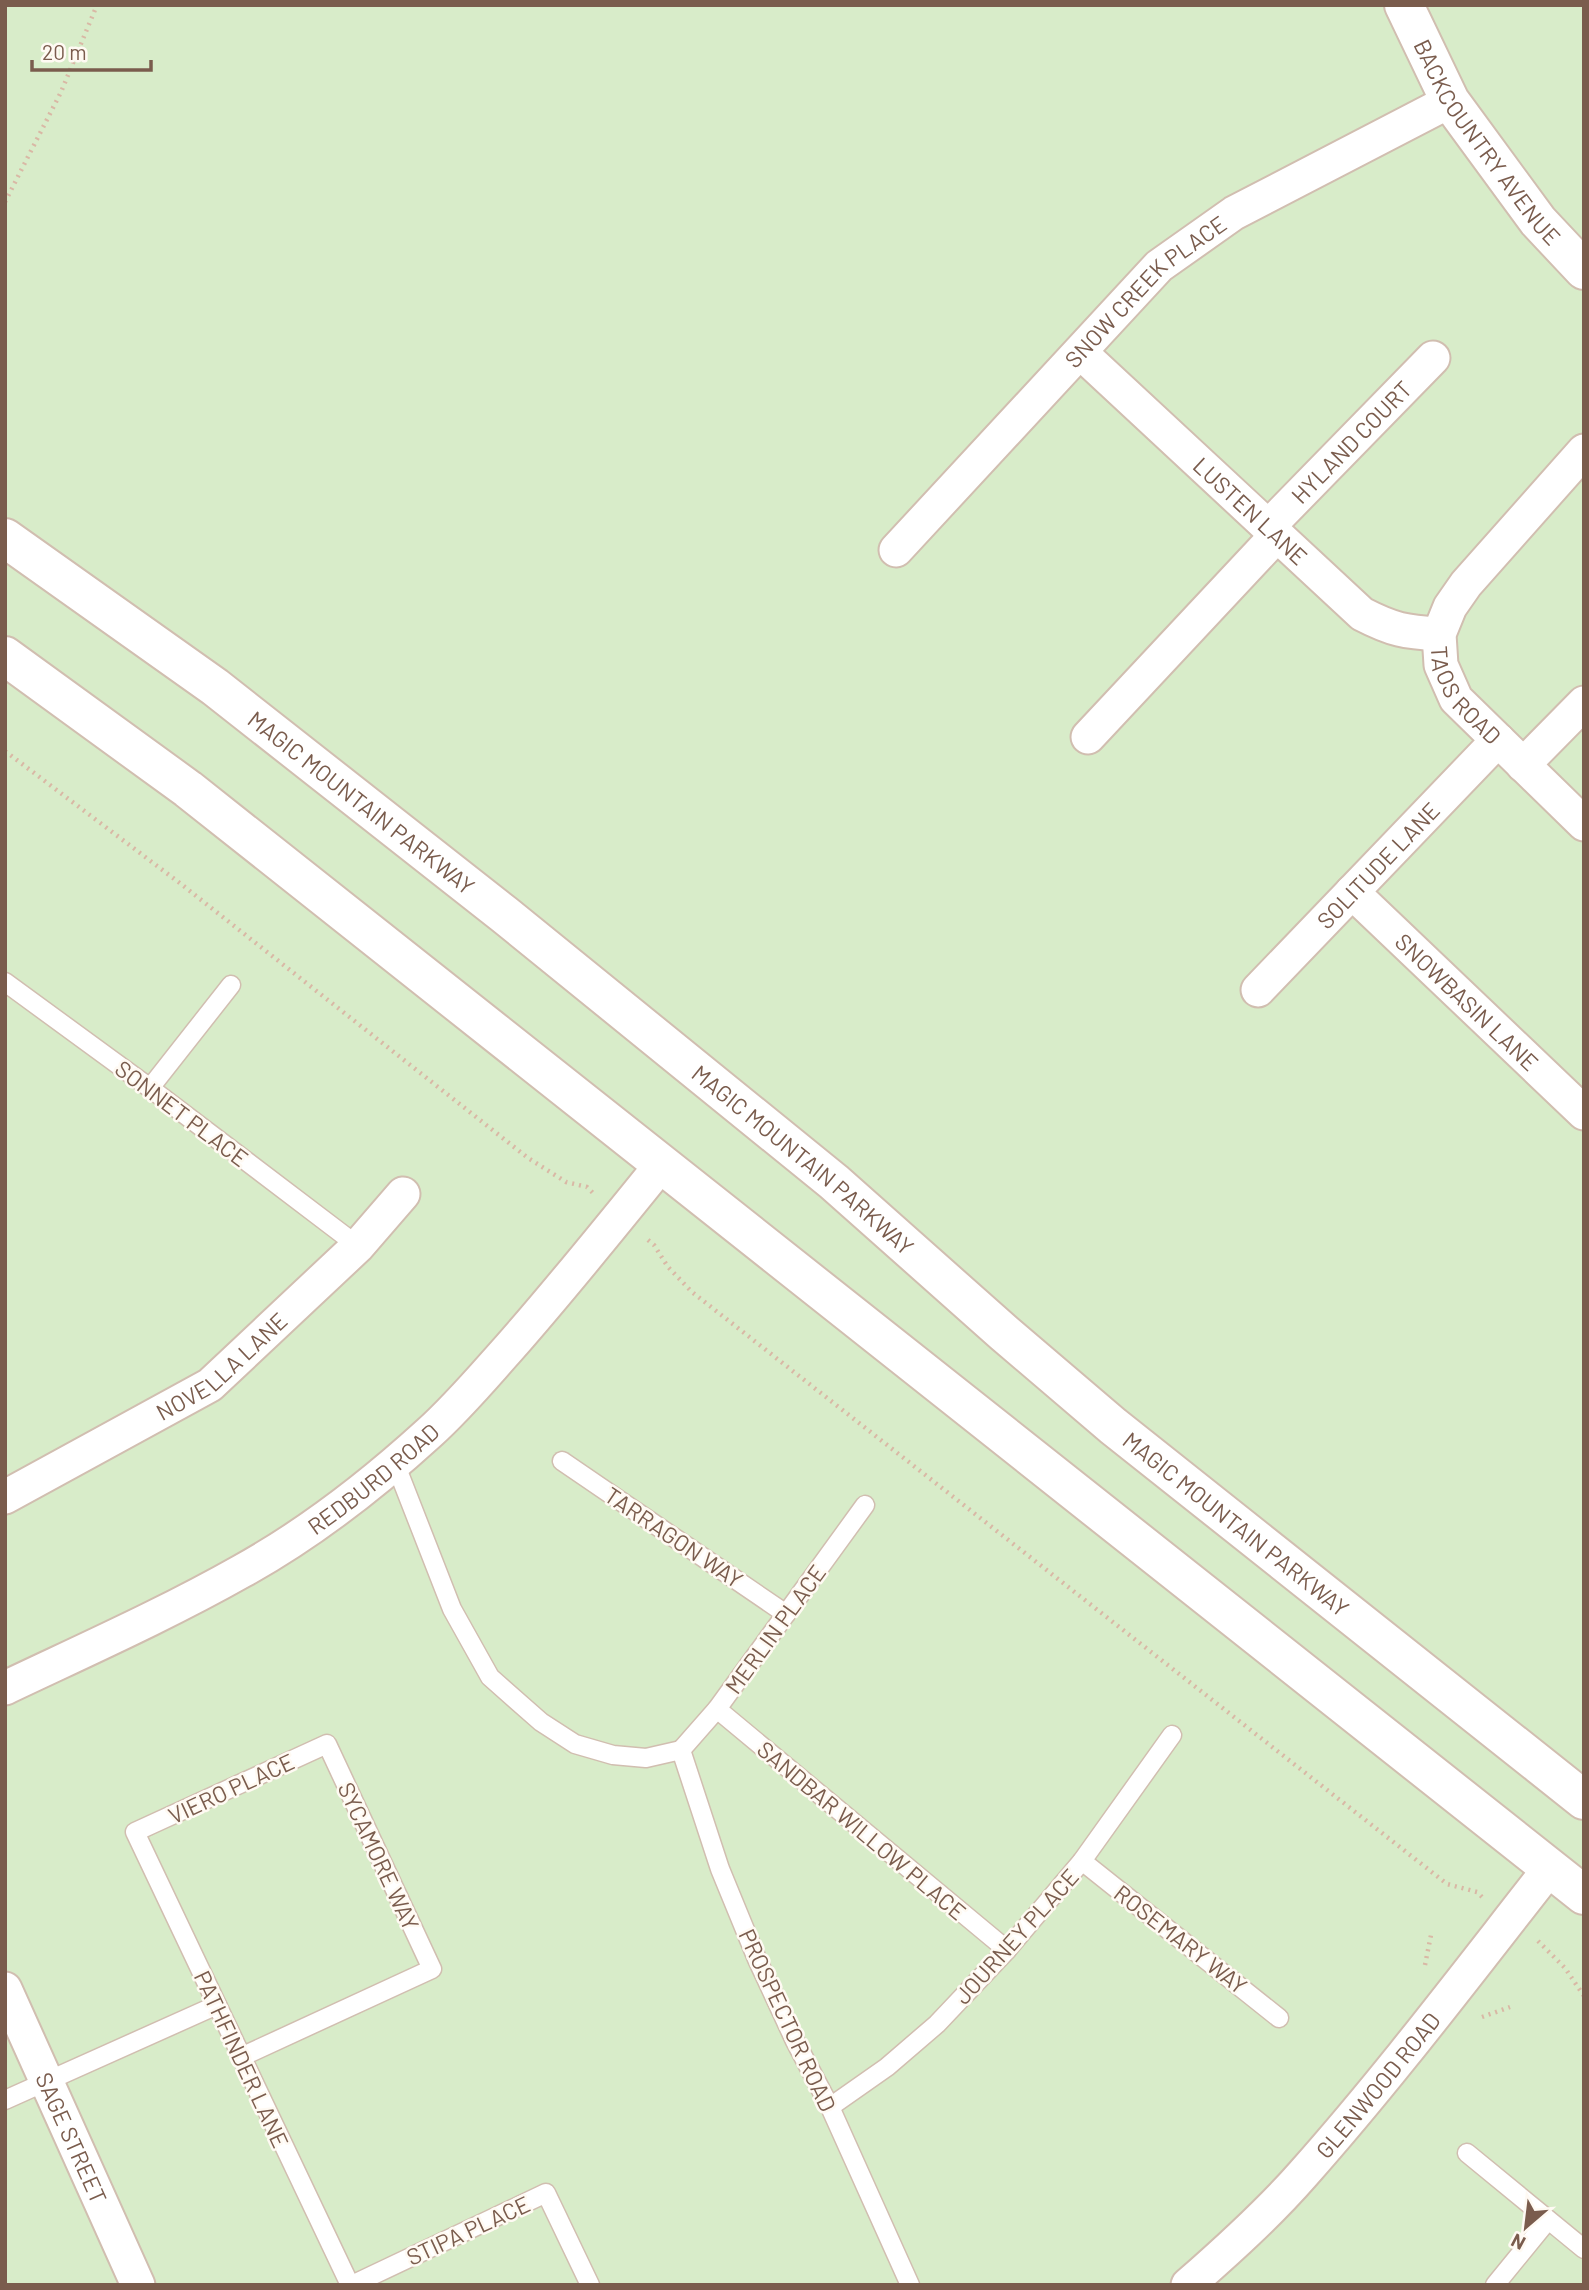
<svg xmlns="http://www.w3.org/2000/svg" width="1589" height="2290" viewBox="0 0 1589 2290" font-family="Barlow,sans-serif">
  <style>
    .green { fill: #d8ecc9 }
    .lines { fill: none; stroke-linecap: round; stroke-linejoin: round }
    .service-casing { stroke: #d1beb0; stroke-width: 21 }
    .minor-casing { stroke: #d1beb0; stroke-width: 37 }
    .tertiary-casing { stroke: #d1beb0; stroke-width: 42 }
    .path { stroke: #d9b8a5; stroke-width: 4.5; stroke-dasharray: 2 5; stroke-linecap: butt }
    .service { stroke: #fff; stroke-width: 18 }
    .minor { stroke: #fff; stroke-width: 33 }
    .tertiary { stroke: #fff; stroke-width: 38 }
    .labels { text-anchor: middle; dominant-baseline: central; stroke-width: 5; stroke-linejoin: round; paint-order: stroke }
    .street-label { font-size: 23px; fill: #7a5c4d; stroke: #fffaf3 }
  </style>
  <rect width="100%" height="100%" fill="#fdf6ec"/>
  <!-- green -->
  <rect class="green" x="5" y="5" width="1579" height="2280"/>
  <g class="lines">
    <defs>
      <g id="service">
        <polyline points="5,982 150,1088 358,1246"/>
        <polyline points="150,1088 231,985"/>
        <polyline points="562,1461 786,1614"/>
        <polyline points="395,1463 452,1609 490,1677 541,1722 575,1744 613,1755 646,1758 681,1750"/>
        <polyline points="717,1709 1007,1950"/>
        <polyline points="681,1750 720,1869 757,1959 795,2041 830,2107 910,2285"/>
        <polyline points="681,1750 717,1709 865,1505"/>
        <polyline points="1082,1861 1279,2018"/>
        <polyline points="241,2057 432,1969 327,1744 135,1832 350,2285"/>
        <polyline points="5,2100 217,2005"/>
        <polyline points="830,2107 887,2067 937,2024 1007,1950 1082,1861 1172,1735"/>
        <polyline points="1467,2153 1584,2249"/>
        <polyline points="352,2285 546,2193 590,2285"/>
        <polyline points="1495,2285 1548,2220"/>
      </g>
      <g id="minor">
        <path id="s1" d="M1080 352 1362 614C1393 630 1405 632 1439 634"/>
        <path id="s2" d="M1584 451 1466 584 1450 607 1439 634 1441 665 1456 699 1584 824"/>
        <path id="s3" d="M1268 527 1433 358"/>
        <path id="s4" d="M896 550 1159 266 1234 213 1450 101"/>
        <polyline points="1088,737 1277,535"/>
        <polyline points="1523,765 1584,703"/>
        <path id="s5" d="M1352 892 1584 1113"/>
        <path id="s6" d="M1258 990 1498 740"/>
        <path id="s7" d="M5 1497 210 1385 358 1246 403 1194"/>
        <path id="s8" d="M5 1688C85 1650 166 1614 242 1571 309 1534 373 1484 429 1433 458 1407 483 1377 509 1348 561 1289 611 1227 661 1165"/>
        <path id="s9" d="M5 1989 138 2285"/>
        <path id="s10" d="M1188 2285C1228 2250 1268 2214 1303 2174 1390 2076 1469 1971 1550 1868"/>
      </g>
      <g id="tertiary">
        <path id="s11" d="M1404 5 1450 101 1538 221 1584 270"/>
        <path id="s12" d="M5 538 215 687 505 915 834 1182 1004 1333 1113 1426 1584 1800"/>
        <polyline points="5,656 188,789 1584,1895"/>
      </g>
    </defs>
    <!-- service casing -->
    <use href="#service" class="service-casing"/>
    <!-- minor casing -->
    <use href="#minor" class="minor-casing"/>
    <!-- tertiary casing -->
    <use href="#tertiary" class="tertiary-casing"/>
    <!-- path -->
    <g class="path">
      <polyline points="5,202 61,92 97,5"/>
      <polyline points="5,751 181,884 528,1158 566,1182 587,1187 593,1193"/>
      <polyline points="648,1240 654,1245 668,1267 692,1292 1447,1884 1477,1892 1482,1897"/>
      <polyline points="1538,1941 1565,1968 1584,1996"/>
      <polyline points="1425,1965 1431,1935"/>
      <polyline points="1482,2017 1510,2007"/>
    </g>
    <!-- service -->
    <use href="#service" class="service"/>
    <!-- minor -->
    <use href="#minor" class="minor"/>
    <!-- tertiary -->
    <use href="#tertiary" class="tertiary"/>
  </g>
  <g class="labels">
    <!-- street labels -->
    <g class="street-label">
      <text stroke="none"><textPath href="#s11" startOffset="161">BACKCOUNTRY AVENUE</textPath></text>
      <text stroke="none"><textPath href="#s4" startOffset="360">SNOW CREEK PLACE</textPath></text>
      <text stroke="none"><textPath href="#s3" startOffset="119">HYLAND COURT</textPath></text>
      <text stroke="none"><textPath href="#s1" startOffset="233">LUSTEN LANE</textPath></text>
      <text stroke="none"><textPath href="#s2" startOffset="304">TAOS ROAD</textPath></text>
      <text stroke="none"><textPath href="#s12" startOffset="444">MAGIC MOUNTAIN PARKWAY</textPath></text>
      <text stroke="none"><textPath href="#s6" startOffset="173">SOLITUDE LANE</textPath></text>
      <text stroke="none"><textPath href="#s5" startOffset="159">SNOWBASIN LANE</textPath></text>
      <text transform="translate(182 1113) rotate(37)">SONNET PLACE</text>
      <text stroke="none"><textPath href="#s12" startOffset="1012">MAGIC MOUNTAIN PARKWAY</textPath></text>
      <text stroke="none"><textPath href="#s7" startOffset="254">NOVELLA LANE</textPath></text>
      <text stroke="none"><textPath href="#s8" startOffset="425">REDBURD ROAD</textPath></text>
      <text stroke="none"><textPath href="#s12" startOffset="1578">MAGIC MOUNTAIN PARKWAY</textPath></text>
      <text transform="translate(674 1537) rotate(34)">TARRAGON WAY</text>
      <text transform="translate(775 1629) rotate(-54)">MERLIN PLACE</text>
      <text transform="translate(231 1788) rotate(-25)">VIERO PLACE</text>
      <text transform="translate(862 1830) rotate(40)">SANDBAR WILLOW PLACE</text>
      <text transform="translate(379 1856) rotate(65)">SYCAMORE WAY</text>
      <text transform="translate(1016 1936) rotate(-48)">JOURNEY PLACE</text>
      <text transform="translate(1181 1939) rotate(38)">ROSEMARY WAY</text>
      <text transform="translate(788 2020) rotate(65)">PROSPECTOR ROAD</text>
      <text transform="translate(242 2059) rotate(65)">PATHFINDER LANE</text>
      <text stroke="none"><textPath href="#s10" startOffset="276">GLENWOOD ROAD</textPath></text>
      <text stroke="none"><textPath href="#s9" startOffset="163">SAGE STREET</textPath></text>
      <text transform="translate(468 2230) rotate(-25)">STIPA PLACE</text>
    </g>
  </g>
  <!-- border -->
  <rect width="1589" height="2290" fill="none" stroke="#7a5c4d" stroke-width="14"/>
  <!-- north arrow -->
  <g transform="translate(1526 2227) rotate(208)" stroke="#fffaf3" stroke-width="5" paint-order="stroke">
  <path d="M0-5L12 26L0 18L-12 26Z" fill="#7a5c4d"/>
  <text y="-10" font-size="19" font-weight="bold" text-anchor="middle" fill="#7a5c4d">N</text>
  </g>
  <!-- scale -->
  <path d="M32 60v10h119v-10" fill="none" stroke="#7a5c4d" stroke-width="3.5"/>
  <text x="42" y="60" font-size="21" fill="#7a5c4d" stroke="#fffaf3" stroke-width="5" paint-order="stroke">20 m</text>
</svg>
